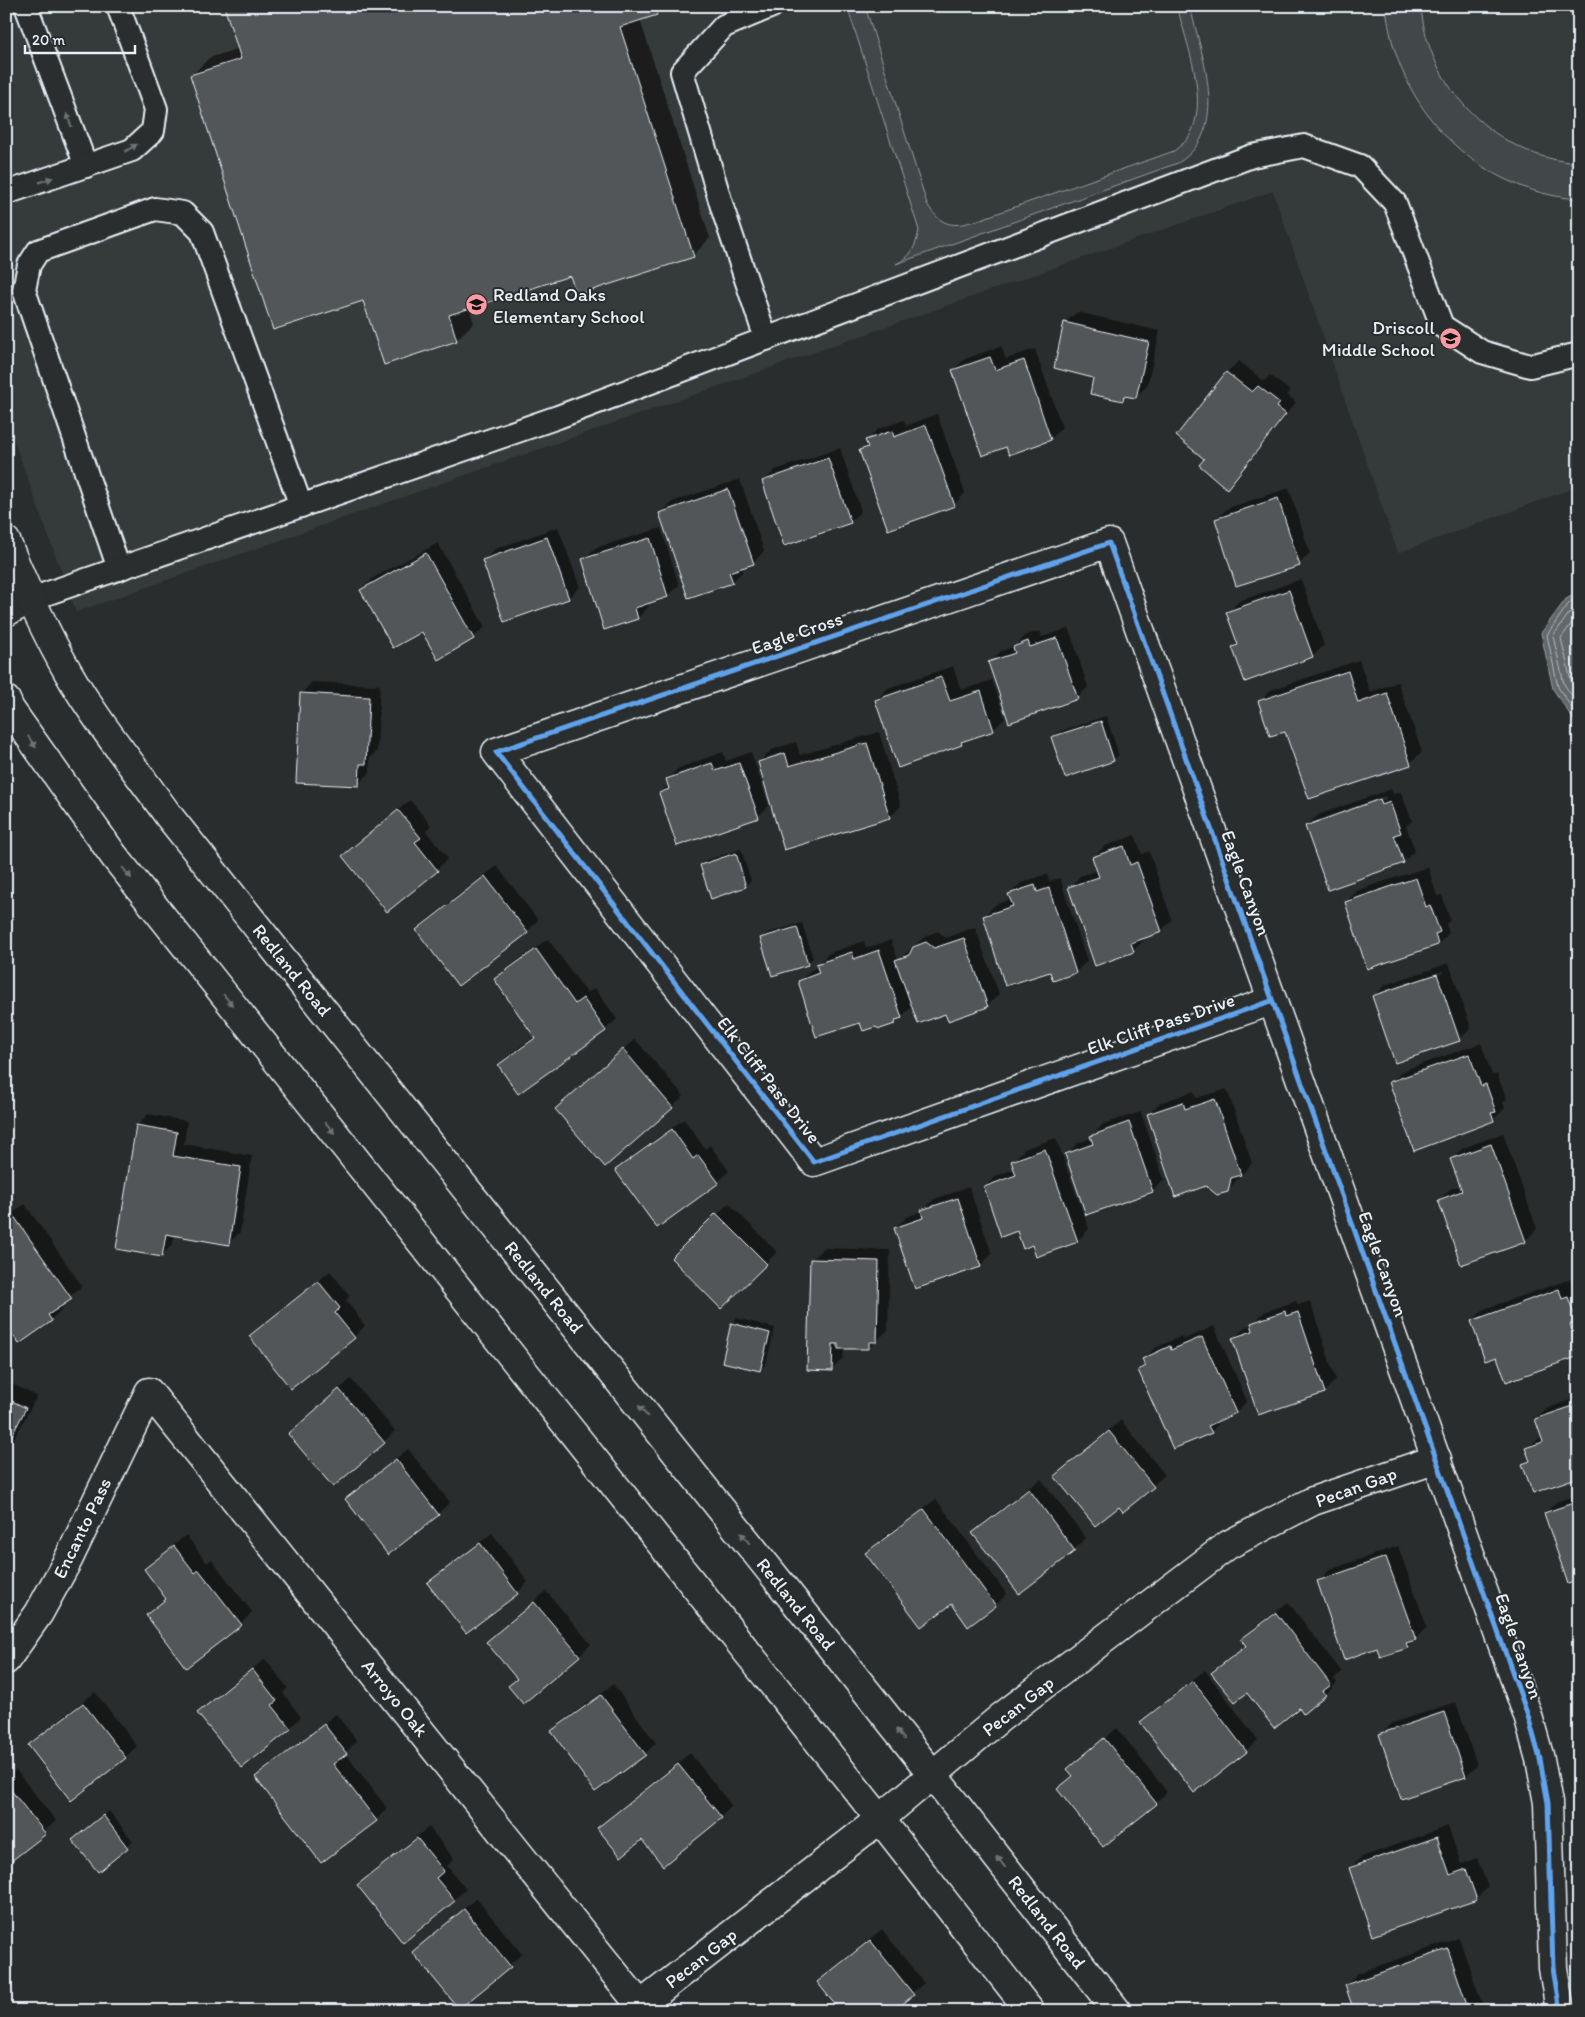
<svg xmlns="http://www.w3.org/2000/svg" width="1585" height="2017" viewBox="0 0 1585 2017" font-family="Itim,sans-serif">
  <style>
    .built { fill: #363a3b }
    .green { fill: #424648; stroke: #959ca0 }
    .water { fill: #63686b; stroke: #989fa3 }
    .shadow { fill: #0007; fill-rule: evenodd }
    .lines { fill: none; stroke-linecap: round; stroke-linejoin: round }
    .shore { stroke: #b3bac0; stroke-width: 1 }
    .building { fill: #535759; stroke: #e8f1f8 }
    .service-casing { stroke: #e8f1f8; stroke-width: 26 }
    .minor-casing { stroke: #e8f1f8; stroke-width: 31 }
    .secondary-casing { stroke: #e8f1f8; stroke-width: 31 }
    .service { stroke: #2a2d2e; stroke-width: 22 }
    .minor { stroke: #2a2d2e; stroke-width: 28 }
    .secondary { stroke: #2a2d2e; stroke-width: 28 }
    .cycleway-casing { stroke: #2a2d2e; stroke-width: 8 }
    .cycleway { stroke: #60a3ed; stroke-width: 5 }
    .oneway { fill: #6c7275 }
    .labels { text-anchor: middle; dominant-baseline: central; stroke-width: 4; stroke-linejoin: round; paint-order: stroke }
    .poi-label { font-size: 19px; fill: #e8f1f8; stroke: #2a2d2e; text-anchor: start }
    .street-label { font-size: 19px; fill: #e8f1f8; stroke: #2a2d2e }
  </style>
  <rect width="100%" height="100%" fill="#2a2d2e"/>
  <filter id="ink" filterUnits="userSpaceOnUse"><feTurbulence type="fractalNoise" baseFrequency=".02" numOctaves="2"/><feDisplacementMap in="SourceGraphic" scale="10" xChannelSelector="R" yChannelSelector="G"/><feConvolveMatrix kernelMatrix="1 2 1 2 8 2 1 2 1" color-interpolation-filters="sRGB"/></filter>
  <g filter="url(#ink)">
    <!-- built -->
    <polygon class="built" points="6,6 1579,6 1579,486 1398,553 1273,191 76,612 6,419"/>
    <!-- green -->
    <g class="green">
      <path d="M847 6H865L927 204C941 227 954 228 978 220L1174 151C1178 147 1185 143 1188 138 1211 103 1186 43 1177 6H1190C1201 55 1232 130 1178 163L896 264C911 258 916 246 919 230Z"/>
      <path d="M1386 6H1421C1427 87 1497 158 1579 163V199C1476 192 1395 107 1386 6Z"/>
    </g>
    <!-- water -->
    <polygon class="water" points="1579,592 1579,728 1553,689 1541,633 1566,599"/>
    <!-- shadow -->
    <g class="shadow">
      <polygon points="225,6 664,6 657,14 640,19 710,238 693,256 571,274 469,307 474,323 456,340 364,300 192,75 209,58 239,48"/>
      <polygon points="1077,312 1160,331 1147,386 1135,397 1127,395 1122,400 1095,377 1065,323"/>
      <polygon points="1001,346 1006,359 1035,349 1062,427 1051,439 1010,453 1007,446 953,370 965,359"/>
      <polygon points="1239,361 1264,381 1270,375 1290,391 1287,395 1296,402 1238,475 1227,487 1205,459 1177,436 1227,372"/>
      <polygon points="937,414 965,493 954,505 861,450 867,443 866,441 878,429 904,420 906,426"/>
      <polygon points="840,448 861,511 850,522 763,482 775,470"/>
      <polygon points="740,479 764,551 753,563 742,566 743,571 732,582 661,513 672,502"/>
      <polygon points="1289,488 1310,553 1299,564 1216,519 1228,508"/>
      <polygon points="558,527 580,587 568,598 484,561 495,549"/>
      <polygon points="661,528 679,585 667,596 648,602 649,606 638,618 583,560 595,548"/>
      <polygon points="438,543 485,627 473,638 423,630 362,590 373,578"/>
      <polygon points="1301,579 1324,645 1313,656 1246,681 1233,647 1238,642 1228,613 1239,601"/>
      <polygon points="1069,628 1088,687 1077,698 990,663 1001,651 1016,646 1026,635 1040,631 1042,637"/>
      <polygon points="1359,660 1370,692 1398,682 1422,752 1410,763 1286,730 1260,702 1271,690"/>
      <polygon points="953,666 961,690 992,680 1005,718 994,729 968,738 962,744 876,700 888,688"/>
      <polygon points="312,682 380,685 377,751 370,758 370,773 358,784 301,694"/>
      <polygon points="1106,716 1119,755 1113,760 1053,737 1058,732"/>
      <polygon points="879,732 901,806 890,817 759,762 771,750 796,742 800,755"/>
      <polygon points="723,752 726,761 751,752 769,805 758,817 660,793 669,784 667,779 679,768"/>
      <path d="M1391 789 1393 794 1401 792 1412 821 1406 826 1415 850 1403 862 1306 827 1318 815ZM1385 796 1386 799 1318 823V820Z"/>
      <polygon points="410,800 431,825 426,831 448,858 437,870 344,856"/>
      <polygon points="1135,835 1142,854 1149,851 1172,920 1161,931 1144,937 1145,939 1133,951 1069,888 1080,876 1098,870 1093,857 1105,846"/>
      <polygon points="741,849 751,881 745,886 701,865 707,860"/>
      <polygon points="497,866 538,920 527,932 417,930 429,918"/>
      <polygon points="1428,867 1437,896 1442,895 1450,920 1446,924 1449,933 1438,944 1368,967 1346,902 1358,890"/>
      <polygon points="1047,874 1049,881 1060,878 1087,961 1076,972 1054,979 1051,970 984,916 996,904 1012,899 1010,894 1021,883"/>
      <polygon points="802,923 813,958 807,964 762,939 767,933"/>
      <polygon points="975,927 999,994 987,1006 946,1013 913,1006 894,1023 861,1021 799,981 811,970 818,967 817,965 829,953 864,941 866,948 891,940 898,960 926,936 938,931 946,938"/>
      <polygon points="548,939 587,993 595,988 617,1019 605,1030 499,1065 511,1053 535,1036 495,979 507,968"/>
      <path d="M1449 963 1471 1028 1459 1040 1374 996 1385 985ZM1443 971V973L1386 993V990Z"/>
      <polygon points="635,1039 684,1096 605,1165 556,1109"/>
      <polygon points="1481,1043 1492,1075 1497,1074 1507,1099 1503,1103 1505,1108 1493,1120 1391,1083 1402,1071"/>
      <polygon points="1227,1089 1252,1163 1227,1191 1148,1115 1159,1103 1194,1091 1196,1098"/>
      <polygon points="1141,1112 1164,1180 1152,1191 1066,1155 1078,1143 1092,1138 1092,1136 1103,1124"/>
      <polygon points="148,1114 187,1121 184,1144 252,1156 240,1232 229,1243 174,1234 173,1244 161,1256 137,1126"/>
      <polygon points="684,1119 705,1149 710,1145 729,1171 718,1182 617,1171 628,1159"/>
      <polygon points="1503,1133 1537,1229 1525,1241 1439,1200 1450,1189 1461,1185 1452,1159 1463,1148"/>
      <polygon points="1056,1138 1089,1229 1077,1241 1032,1244 985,1187 996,1176 1015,1169 1013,1161 1024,1149"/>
      <polygon points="969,1187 992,1254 980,1266 895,1228 907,1217 922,1211 934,1199"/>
      <polygon points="729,1203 777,1252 721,1308 673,1258"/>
      <polygon points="25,1204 82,1286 60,1305 63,1308 51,1320 6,1323 6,1218"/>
      <polygon points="823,1248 890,1250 888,1330 869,1348 844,1347 843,1358 832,1370 811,1260"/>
      <polygon points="330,1271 350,1296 346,1300 365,1326 354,1337 250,1336 262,1325"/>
      <polygon points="1570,1279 1573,1288 1579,1286 1579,1355 1497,1355 1472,1321 1484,1309"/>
      <polygon points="1296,1301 1298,1305 1310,1301 1336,1380 1325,1391 1259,1413 1234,1338 1245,1327 1253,1324 1264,1312"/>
      <polygon points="737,1318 775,1328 766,1364 760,1370 732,1324"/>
      <polygon points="1214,1326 1247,1401 1236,1412 1222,1418 1222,1420 1211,1432 1139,1370 1146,1363 1144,1359 1155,1348 1181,1336 1183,1340"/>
      <polygon points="351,1379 395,1431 384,1442 289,1434"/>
      <polygon points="6,1381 37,1396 6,1454"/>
      <polygon points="1579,1397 1579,1476 1524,1464 1530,1458 1527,1448 1542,1436 1536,1419 1548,1408"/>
      <polygon points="1121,1420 1165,1475 1124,1510 1119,1505 1055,1476"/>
      <polygon points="408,1449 450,1502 438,1514 389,1553 347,1499 358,1488"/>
      <polygon points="1041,1479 1086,1538 1074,1550 1019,1592 974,1533 985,1521"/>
      <polygon points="1579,1494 1579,1579 1545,1513 1556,1502"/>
      <polygon points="936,1499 1007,1594 996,1605 968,1625 952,1603 867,1553 879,1541"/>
      <polygon points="492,1533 528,1582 517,1593 429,1583 441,1572"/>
      <polygon points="186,1535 207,1563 211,1559 252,1612 241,1624 186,1666 147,1615 167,1597 145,1569"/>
      <polygon points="1398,1546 1427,1627 1407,1647 1378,1647 1318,1582 1329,1570"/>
      <polygon points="546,1591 591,1644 579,1656 518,1678 488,1642"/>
      <polygon points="1288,1602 1342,1672 1334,1679 1337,1683 1326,1694 1299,1706 1247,1691 1213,1673 1247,1644 1243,1639 1254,1628"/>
      <polygon points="265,1659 288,1688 283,1693 301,1717 290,1728 199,1713 210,1702"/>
      <polygon points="1205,1670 1258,1740 1246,1751 1142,1722 1154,1710"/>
      <polygon points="613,1684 656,1743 645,1754 553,1731 564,1720"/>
      <polygon points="95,1692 137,1746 125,1758 30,1745 41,1734"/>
      <polygon points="1456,1702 1477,1765 1466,1776 1402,1798 1381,1735 1392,1723"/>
      <polygon points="336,1714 357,1741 345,1753 387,1808 376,1820 256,1777 268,1766"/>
      <polygon points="1117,1728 1167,1792 1156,1803 1058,1789 1073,1775 1068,1769"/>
      <polygon points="690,1753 732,1806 721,1817 643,1838 599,1829 610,1817"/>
      <polygon points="16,1770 56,1821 6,1863 6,1778"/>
      <polygon points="109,1811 133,1841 98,1870 79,1835"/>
      <polygon points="1448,1826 1461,1864 1477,1858 1488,1887 1476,1899 1351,1868 1362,1857"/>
      <polygon points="429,1827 454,1859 447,1866 466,1889 454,1900 359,1886 370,1874"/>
      <polygon points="476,1898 522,1954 459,2008 414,1952"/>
      <polygon points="882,1929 924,1983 897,2006 901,2011 841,2011 819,1982 830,1971"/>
      <polygon points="1459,1938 1482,2003 1473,2011 1355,2011 1346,1985 1358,1973"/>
    </g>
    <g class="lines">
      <!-- shore -->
      <g class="shore">
        <polyline points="1579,597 1569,603 1547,635 1558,687 1579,719"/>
        <polyline points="1579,604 1573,608 1553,636 1564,684 1579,707"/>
        <polyline points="1579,613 1561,638 1571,681 1579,694"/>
      </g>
    </g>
    <!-- building -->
    <g class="building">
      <polygon points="224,6 655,6 657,15 620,27 694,257 577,295 570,276 449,315 457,341 384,365 363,301 273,330 190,75 241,59"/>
      <polygon points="1064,322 1149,342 1136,398 1124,396 1123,401 1090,394 1093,378 1054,368"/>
      <polygon points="990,357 995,370 1024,360 1051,440 1009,455 1006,447 982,456 952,370"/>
      <polygon points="1226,372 1252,392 1258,386 1280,403 1277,407 1286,414 1227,489 1199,465 1204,459 1176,436"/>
      <polygon points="926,425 955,506 888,530 859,450 868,447 865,440 892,431 894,437"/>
      <polygon points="828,458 851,523 784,546 762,481"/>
      <polygon points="728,489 754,564 729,572 733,583 688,598 659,513"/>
      <polygon points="1278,498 1300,566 1236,586 1215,519"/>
      <polygon points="547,537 569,599 504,622 482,560"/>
      <polygon points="650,538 668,597 635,608 638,619 604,630 582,559"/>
      <polygon points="426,553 474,639 438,660 422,632 393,648 360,590"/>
      <polygon points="1289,590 1313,657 1245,682 1232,647 1238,645 1226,612"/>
      <polygon points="1057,638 1078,699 1009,723 988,662 1015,653 1013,647 1028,641 1030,647"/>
      <polygon points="1348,671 1358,703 1387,693 1411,765 1309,799 1285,732 1270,736 1258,701"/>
      <polygon points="941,677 950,701 981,691 994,731 961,742 962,745 898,768 875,700"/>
      <polygon points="300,693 369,697 366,764 360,764 359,786 296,783"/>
      <polygon points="1101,721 1114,761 1065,778 1051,737"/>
      <polygon points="867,743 890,818 784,850 758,762 785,753 789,766"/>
      <polygon points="712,763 715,771 739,763 759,818 677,846 659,793 669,789 666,779"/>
      <polygon points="1380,799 1382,805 1390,802 1401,833 1394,835 1404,863 1328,890 1305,826"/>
      <polygon points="398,810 421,838 415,842 438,871 387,912 342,856"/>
      <polygon points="1124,846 1130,865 1137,862 1162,932 1131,943 1134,952 1095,966 1068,887 1099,877 1092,857"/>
      <polygon points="736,853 746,887 711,899 700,865"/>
      <polygon points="485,876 528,933 458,986 416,930"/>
      <polygon points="1416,878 1426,907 1430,905 1440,932 1435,934 1438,945 1367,969 1345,902"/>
      <polygon points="1035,885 1037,892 1049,888 1076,973 1053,981 1050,972 1005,986 983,916 1013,906 1008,894"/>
      <polygon points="797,927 808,965 772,976 760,938"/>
      <polygon points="964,938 988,1007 948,1021 945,1014 918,1024 895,960 909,955 913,947 926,942 934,948"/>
      <polygon points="536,949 575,1004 583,998 606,1031 518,1094 498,1065 535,1038 494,979"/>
      <polygon points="879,950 902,1018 896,1020 895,1024 880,1029 875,1027 863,1031 860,1023 816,1037 798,981 819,973 816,964 852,952 854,959"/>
      <polygon points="1437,974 1460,1041 1395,1063 1372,996"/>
      <polygon points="623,1049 673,1108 605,1167 555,1109"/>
      <polygon points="1469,1054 1481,1086 1486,1084 1496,1112 1491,1113 1494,1121 1414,1151 1389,1082"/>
      <polygon points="1215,1099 1241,1175 1231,1178 1228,1192 1217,1195 1206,1186 1175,1197 1147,1114 1183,1102 1185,1109"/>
      <polygon points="1129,1122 1153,1192 1086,1215 1065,1154 1093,1144 1090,1136"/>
      <polygon points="136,1125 177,1132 173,1156 241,1167 229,1245 166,1234 162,1257 116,1249"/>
      <polygon points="672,1129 693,1159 698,1155 719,1183 657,1228 615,1170"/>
      <polygon points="1491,1144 1526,1242 1461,1265 1438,1200 1462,1191 1450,1159"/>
      <polygon points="1045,1149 1078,1242 1036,1257 1032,1245 1023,1249 1017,1231 1001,1237 984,1187 1016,1175 1011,1161"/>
      <polygon points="958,1198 981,1267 915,1289 894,1228 923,1218 921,1210"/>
      <polygon points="716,1213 767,1264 721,1309 671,1258"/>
      <polygon points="13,1215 72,1299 48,1315 52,1321 19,1344 6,1325 6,1220"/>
      <polygon points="810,1259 879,1261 877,1342 869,1342 869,1349 838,1349 838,1344 833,1344 832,1371 807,1370"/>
      <polygon points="318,1281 340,1308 335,1313 355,1338 291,1389 249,1336"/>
      <polygon points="1559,1289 1562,1299 1568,1297 1577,1322 1570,1324 1579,1349 1579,1356 1506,1382 1497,1357 1485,1361 1471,1321"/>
      <polygon points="1285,1311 1286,1316 1298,1312 1325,1393 1258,1415 1232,1338 1253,1331 1251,1323"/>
      <polygon points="731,1323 770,1333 760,1371 722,1362"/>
      <polygon points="1202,1337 1236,1413 1208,1426 1212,1433 1173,1449 1138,1370 1146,1366 1142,1359 1170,1346 1171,1350"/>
      <polygon points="339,1389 385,1443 333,1487 288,1434"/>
      <polygon points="6,1398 26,1408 6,1447"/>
      <polygon points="1579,1404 1579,1477 1533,1493 1522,1464 1530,1461 1525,1448 1543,1442 1535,1419"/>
      <polygon points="1109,1431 1154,1487 1123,1512 1119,1507 1095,1526 1054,1476"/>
      <polygon points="396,1459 439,1515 388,1555 345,1499"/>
      <polygon points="1029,1489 1075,1551 1019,1594 972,1533"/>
      <polygon points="1579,1501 1579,1580 1568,1584 1544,1513"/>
      <polygon points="924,1509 996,1606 968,1627 952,1604 921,1627 865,1553"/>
      <polygon points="480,1543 518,1594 466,1633 427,1583"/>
      <polygon points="174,1546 195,1573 199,1570 242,1625 186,1668 146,1615 166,1599 144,1569"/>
      <polygon points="1386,1557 1416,1640 1406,1643 1408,1648 1380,1657 1377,1648 1344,1660 1317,1581"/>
      <polygon points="534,1602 580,1656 523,1704 508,1686 517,1679 486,1642"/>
      <polygon points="1276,1613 1331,1685 1323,1691 1326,1695 1303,1714 1299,1708 1274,1728 1247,1693 1235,1702 1211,1673 1246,1646 1241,1639"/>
      <polygon points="252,1669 277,1701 272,1705 291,1729 242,1768 197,1713"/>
      <polygon points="1193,1681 1247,1752 1194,1793 1140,1722"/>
      <polygon points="601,1695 646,1755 595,1792 551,1731"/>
      <polygon points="83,1703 126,1758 71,1801 28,1745"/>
      <polygon points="1444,1712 1466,1777 1401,1799 1379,1734"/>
      <polygon points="324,1724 347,1754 333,1764 377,1821 321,1863 255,1777"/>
      <polygon points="1104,1738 1157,1804 1103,1847 1057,1789 1073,1776 1067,1769"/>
      <polygon points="678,1764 722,1818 663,1866 642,1840 621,1857 597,1828"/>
      <polygon points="6,1784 46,1834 6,1865"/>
      <polygon points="103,1815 128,1848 98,1872 72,1840"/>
      <polygon points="1437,1837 1450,1875 1466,1869 1477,1900 1372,1936 1349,1868"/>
      <polygon points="417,1838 444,1871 436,1878 455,1901 403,1943 357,1885"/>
      <polygon points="464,1909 511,1967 459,2009 412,1952"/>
      <polygon points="870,1940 914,1995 894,2011 840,2011 817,1982"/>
      <polygon points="1448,1949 1469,2011 1354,2011 1345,1985"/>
    </g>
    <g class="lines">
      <defs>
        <g id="service">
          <polyline points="26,6 86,166"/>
          <polyline points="6,193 132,150 153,131 156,109 118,6"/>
          <polyline points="766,339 723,210 682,72 724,26 772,6"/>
          <polyline points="119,569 24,290 29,265 38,251 155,209 183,213 202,232 301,506"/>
          <polyline points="31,599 558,417 1252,156 1304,146 1360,166 1395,203 1442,326 1482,352 1530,366 1579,354"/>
        </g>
        <g id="minor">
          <polyline points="6,612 31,599"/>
          <polyline points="1271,1001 814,1162 496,752 1109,543 1528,1716 1540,1759 1548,1803 1553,1968 1560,2011"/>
          <polyline points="6,1660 39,1613 69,1558 149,1392 640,2005"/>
          <polyline points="633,2011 880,1819 1000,1718 1228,1545 1313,1501 1437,1459"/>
        </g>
        <g id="secondary">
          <path d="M6 541C24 585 44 630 68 672 96 721 135 768 168 815L933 1775 1117 2011"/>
          <polyline points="6,700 10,709 114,856 880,1819 1030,2011"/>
        </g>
      </defs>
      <!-- service casing -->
      <use href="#service" class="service-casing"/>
      <!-- minor casing -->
      <use href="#minor" class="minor-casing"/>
      <!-- secondary casing -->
      <use href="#secondary" class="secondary-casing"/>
      <!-- service -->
      <use href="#service" class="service"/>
      <!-- minor -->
      <use href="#minor" class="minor"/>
      <!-- secondary -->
      <use href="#secondary" class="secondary"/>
      <defs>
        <polyline id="cycleway" points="1271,1001 814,1162 496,752 1109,543 1528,1716 1540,1759 1548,1803 1553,1968 1560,2011"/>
      </defs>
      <!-- cycleway casing -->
      <use href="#cycleway" class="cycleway-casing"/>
      <!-- cycleway -->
      <use href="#cycleway" class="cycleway"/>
    </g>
    <!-- one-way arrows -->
    <defs><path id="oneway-solid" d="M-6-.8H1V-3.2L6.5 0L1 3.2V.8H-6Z" transform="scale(1.25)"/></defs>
    <g class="oneway">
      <use href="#oneway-solid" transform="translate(69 120) rotate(-111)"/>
      <use href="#oneway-solid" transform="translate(131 148) rotate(-31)"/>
      <use href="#oneway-solid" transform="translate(46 180) rotate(-19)"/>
      <use href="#oneway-solid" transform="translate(32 742) rotate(56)"/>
      <use href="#oneway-solid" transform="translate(127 873) rotate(51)"/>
      <use href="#oneway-solid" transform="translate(228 1000) rotate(51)"/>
      <use href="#oneway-solid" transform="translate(330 1128) rotate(51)"/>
      <use href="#oneway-solid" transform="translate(643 1411) rotate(-129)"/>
      <use href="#oneway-solid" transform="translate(745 1538) rotate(-129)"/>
      <use href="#oneway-solid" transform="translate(900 1734) rotate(-129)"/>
      <use href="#oneway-solid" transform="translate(1001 1862) rotate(-128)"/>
    </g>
  </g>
  <!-- icons -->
  <defs>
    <symbol id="school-disc" viewBox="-11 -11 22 22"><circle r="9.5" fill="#ff9aa2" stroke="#2a2d2e"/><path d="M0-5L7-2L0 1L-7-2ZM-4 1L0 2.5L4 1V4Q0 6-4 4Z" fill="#111"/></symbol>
  </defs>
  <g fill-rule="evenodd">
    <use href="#school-disc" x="464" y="292" width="25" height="25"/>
    <use href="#school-disc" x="1438" y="326" width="25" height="25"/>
  </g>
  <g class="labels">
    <!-- poi labels -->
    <g class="poi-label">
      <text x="493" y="294">Redland Oaks<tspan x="493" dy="22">Elementary School</tspan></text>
      <text x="1435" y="327" text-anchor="end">Driscoll<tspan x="1435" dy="22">Middle School</tspan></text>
    </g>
    <!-- street labels -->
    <g class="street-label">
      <text transform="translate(797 633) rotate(-19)">Eagle Cross</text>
      <text transform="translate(1246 883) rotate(70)">Eagle Canyon</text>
      <text transform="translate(292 970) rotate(51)">Redland Road</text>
      <text transform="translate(1161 1024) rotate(-19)">Elk Cliff Pass Drive</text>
      <text transform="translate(769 1080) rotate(52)">Elk Cliff Pass Drive</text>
      <text transform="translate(1383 1264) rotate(70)">Eagle Canyon</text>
      <text transform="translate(544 1287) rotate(51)">Redland Road</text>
      <text transform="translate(1356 1487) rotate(-20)">Pecan Gap</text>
      <text transform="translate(82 1528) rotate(-64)">Encanto Pass</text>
      <text transform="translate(796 1604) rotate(51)">Redland Road</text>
      <text transform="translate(1519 1646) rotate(71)">Eagle Canyon</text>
      <text transform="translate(395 1698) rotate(51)">Arroyo Oak</text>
      <text transform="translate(1018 1706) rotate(-38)">Pecan Gap</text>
      <text transform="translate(1047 1922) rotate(52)">Redland Road</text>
      <text transform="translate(701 1958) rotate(-38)">Pecan Gap</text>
    </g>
  </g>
  <!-- margin -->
  <rect width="1585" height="2017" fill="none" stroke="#2a2d2e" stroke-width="25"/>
  <rect x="12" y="12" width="1560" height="1992" fill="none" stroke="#e8f1f8" stroke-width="2" filter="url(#ink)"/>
  <!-- scale -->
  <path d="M25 45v8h110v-8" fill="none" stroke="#e8f1f8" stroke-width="2.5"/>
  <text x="32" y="45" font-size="15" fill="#e8f1f8" stroke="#2a2d2e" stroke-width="4" paint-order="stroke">20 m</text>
</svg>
